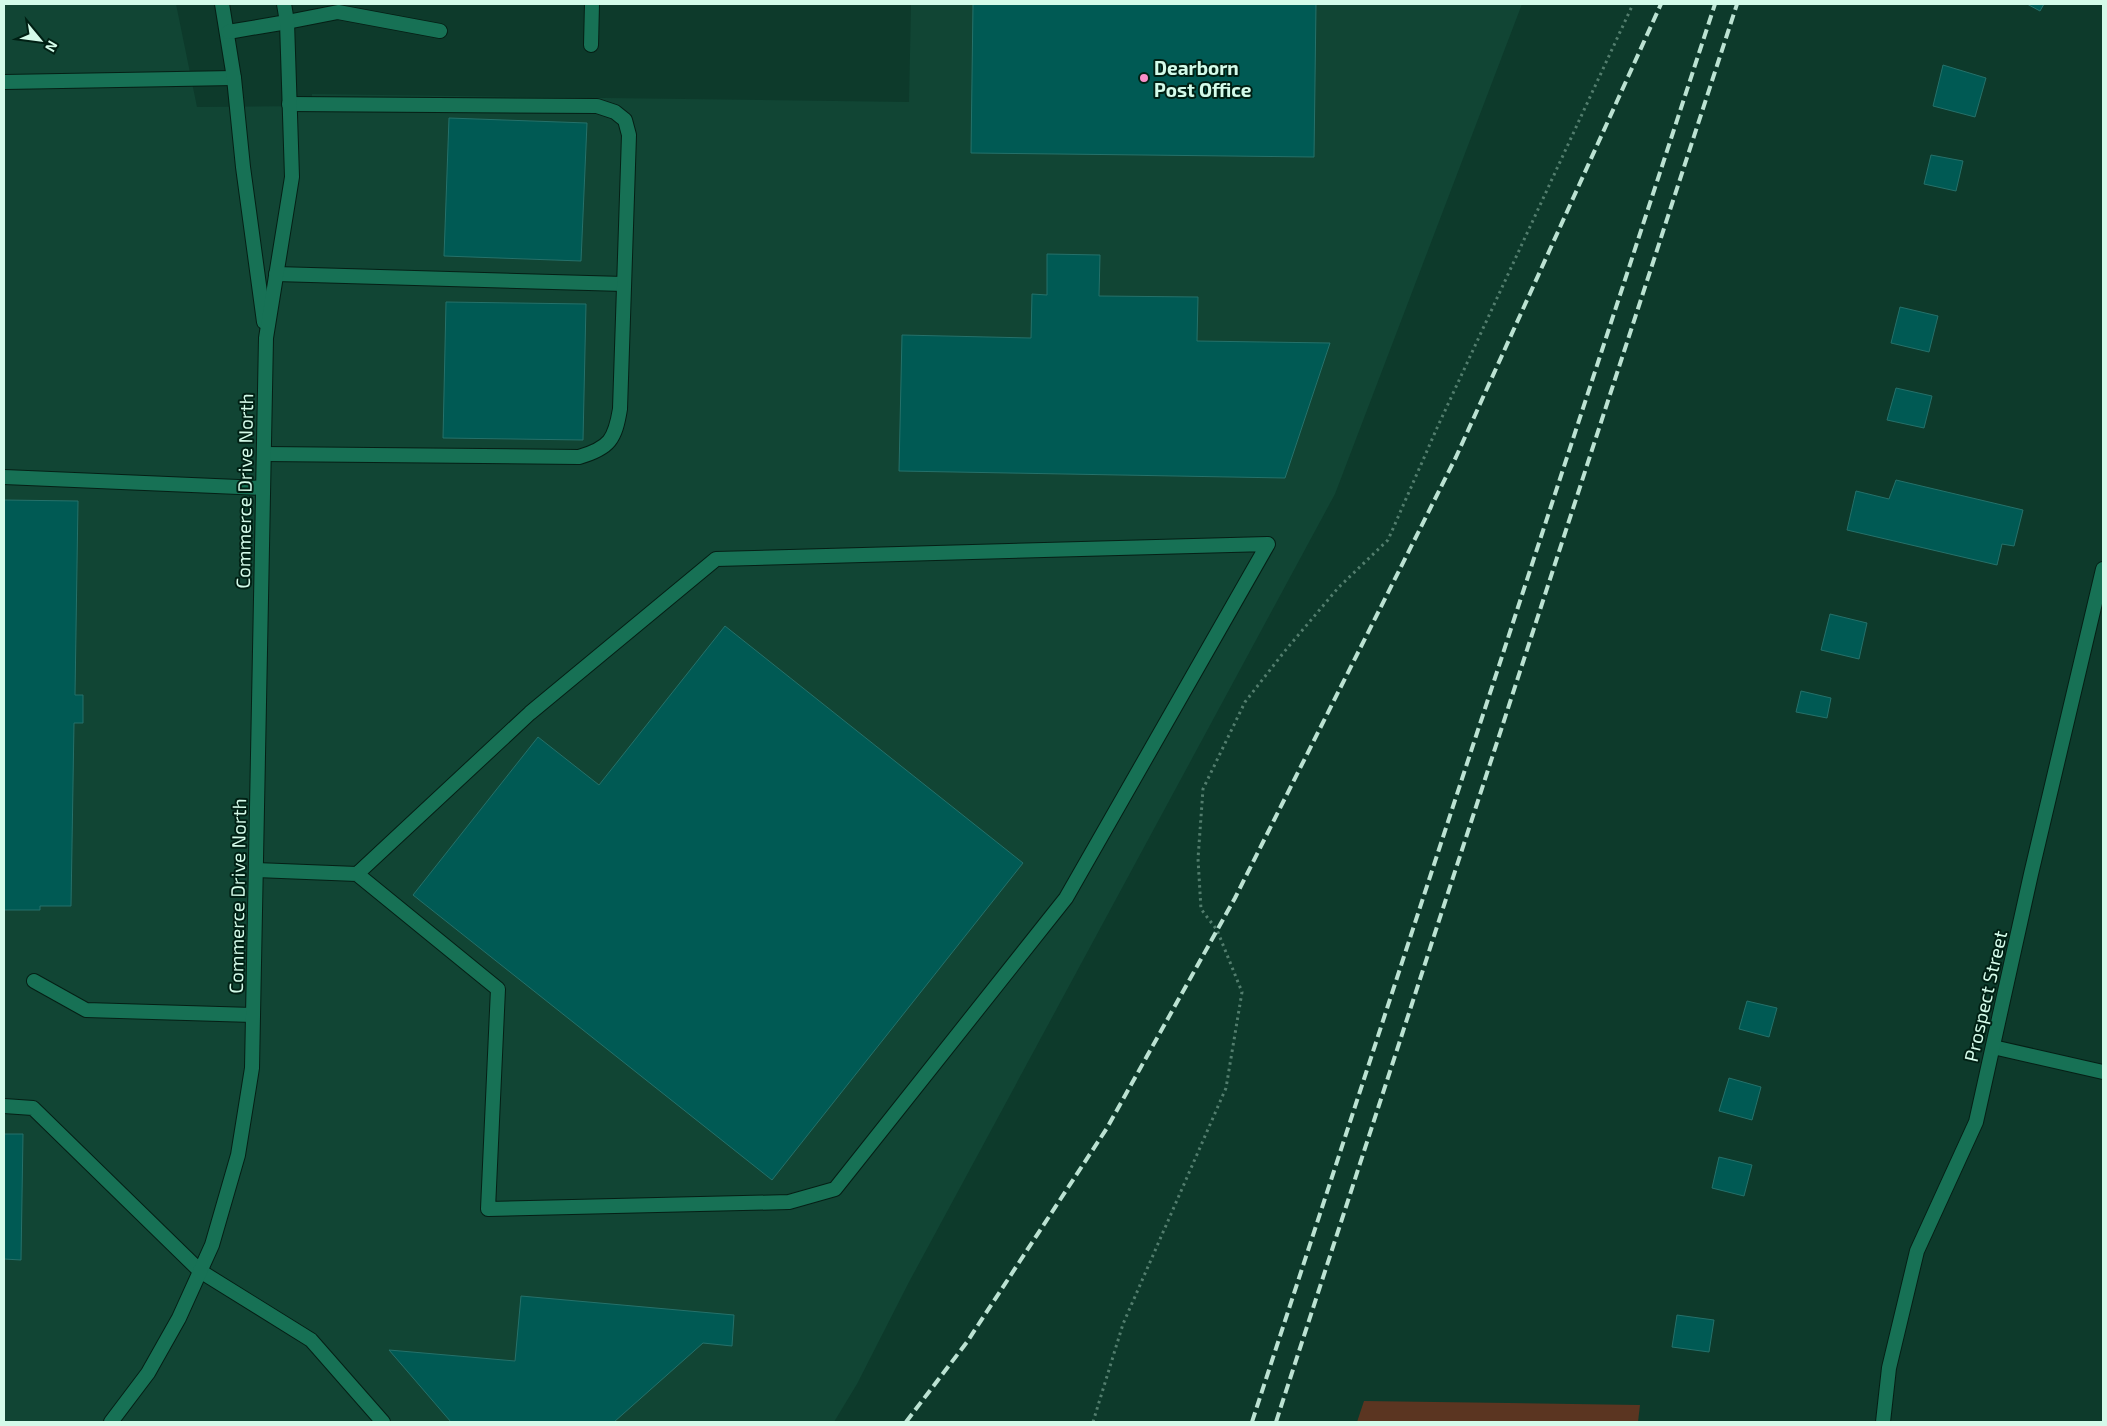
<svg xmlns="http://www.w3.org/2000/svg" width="2107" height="1426" viewBox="0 0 2107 1426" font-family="'Exo 2',sans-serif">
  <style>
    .built { fill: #114534 }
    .green { fill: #5b3521 }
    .building { fill: #005a54; stroke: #25716a }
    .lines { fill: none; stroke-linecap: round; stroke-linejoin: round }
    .service-casing { stroke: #051f15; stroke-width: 16 }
    .minor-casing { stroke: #051f15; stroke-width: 16 }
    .path { stroke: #537e6e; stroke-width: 3; stroke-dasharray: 2.5 4; stroke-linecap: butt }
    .service { stroke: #177155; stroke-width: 14 }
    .minor { stroke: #177155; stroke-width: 14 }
    .rail { stroke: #bbe2d2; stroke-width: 4; stroke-dasharray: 10 5; stroke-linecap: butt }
    .poi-dot { fill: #f98fc9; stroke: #002014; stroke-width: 2 }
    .labels { text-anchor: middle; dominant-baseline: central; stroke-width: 4; stroke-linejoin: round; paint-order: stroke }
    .poi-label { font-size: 19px; font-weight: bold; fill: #d4fbea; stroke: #002014; text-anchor: start }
    .street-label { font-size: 19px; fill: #d4fbea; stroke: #002014 }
  </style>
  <rect width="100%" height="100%" fill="#0d3a2b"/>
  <!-- built -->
  <polygon class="built" points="4,4 176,4 197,107 311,106 312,94 909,102 911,4 1522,4 1335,494 909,1282 857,1384 834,1422 4,1422"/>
  <!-- green -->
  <polygon class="green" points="1364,1401 1640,1405 1638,1422 1357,1422"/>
  <!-- building -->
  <g class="building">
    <polygon points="973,4 1316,4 1314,157 971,153"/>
    <polygon points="2027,4 2044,4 2040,11"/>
    <polygon points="1943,65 1986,78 1975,117 1933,106"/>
    <polygon points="449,118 587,123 581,261 444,256"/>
    <polygon points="1931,155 1963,161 1956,191 1924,184"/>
    <polygon points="1047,254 1100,255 1099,296 1198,297 1197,341 1330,343 1285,478 899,471 902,335 1031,338 1032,294 1047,295"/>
    <polygon points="446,302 586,304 583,440 443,438"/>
    <polygon points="1900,307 1938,316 1929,352 1891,343"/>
    <polygon points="1896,388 1932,396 1924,428 1887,420"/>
    <polygon points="1896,480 2023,510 2014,546 2002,544 1997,565 1847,530 1856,491 1889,499"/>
    <polygon points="4,500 78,501 75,695 83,695 83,723 74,723 71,906 40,906 40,910 4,910"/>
    <polygon points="1830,614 1867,623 1859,659 1821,650"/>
    <polygon points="725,626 1023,863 772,1180 413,895 538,737 599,785"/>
    <polygon points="1801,691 1831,698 1827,718 1796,712"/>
    <polygon points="1747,1001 1777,1008 1769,1037 1739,1029"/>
    <polygon points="1729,1078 1761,1087 1752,1120 1719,1111"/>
    <polygon points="4,1134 23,1134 21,1260 4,1259"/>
    <polygon points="1719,1157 1752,1165 1744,1196 1712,1188"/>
    <polygon points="521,1296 734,1315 732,1346 703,1343 614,1422 451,1422 389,1350 515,1361"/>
    <polygon points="1677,1315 1714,1320 1709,1352 1672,1347"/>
  </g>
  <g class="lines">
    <defs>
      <g id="service">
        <polyline points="287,22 338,12 440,31"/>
        <polyline points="591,45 592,4"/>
        <polyline points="4,82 234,78"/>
        <polyline points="276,274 624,284"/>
        <path d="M264 454 579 457C610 448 615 439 620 409L629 135 625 120 615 112 597 106 289 104"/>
        <polyline points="4,477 263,488"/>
        <polyline points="256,870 357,874 530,713 716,559 1268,544 1066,898 835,1189 789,1202 488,1209 498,989 357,874"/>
        <polyline points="34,981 86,1010 253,1015"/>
        <polyline points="4,1106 33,1108 200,1271 311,1340 383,1422"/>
      </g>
      <g id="minor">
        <polyline points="222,4 234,78 243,167 264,322"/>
        <polyline points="228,32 287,22"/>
        <polyline points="1993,1047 2103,1072"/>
        <polyline points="111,1422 148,1373 179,1318 212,1245 238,1155 252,1068 266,338 292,177 287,22 284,4"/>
        <polyline points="1883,1422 1889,1368 1917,1251 1976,1122 2031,874 2103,569"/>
      </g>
    </defs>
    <!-- service casing -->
    <use href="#service" class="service-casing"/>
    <!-- minor casing -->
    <use href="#minor" class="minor-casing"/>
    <!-- path -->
    <polyline class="path" points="1093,1422 1123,1324 1226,1088 1242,992 1217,930 1201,909 1198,859 1203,789 1245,702 1284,652 1338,588 1388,540 1437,428 1633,4"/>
    <!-- service -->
    <use href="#service" class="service"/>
    <!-- minor -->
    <use href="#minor" class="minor"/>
    <!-- rail -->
    <g class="rail">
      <polyline points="906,1422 967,1342 1107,1128 1235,898 1456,457 1661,4"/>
      <polyline points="1252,1422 1715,4"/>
      <polyline points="1276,1422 1737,4"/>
    </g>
  </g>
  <!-- markers -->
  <circle class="poi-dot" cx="1144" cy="78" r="5"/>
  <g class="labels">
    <!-- poi labels -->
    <g class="poi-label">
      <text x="1154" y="67">Dearborn<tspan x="1154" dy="22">Post Office</tspan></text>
    </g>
    <!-- street labels -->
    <g class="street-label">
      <text transform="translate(244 491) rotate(-89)">Commerce Drive North</text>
      <text transform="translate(237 896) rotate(-89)">Commerce Drive North</text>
      <text transform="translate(1985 996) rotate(-77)">Prospect Street</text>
    </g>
  </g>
  <!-- border -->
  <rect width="2107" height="1426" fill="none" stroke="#d4fbea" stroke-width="10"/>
  <!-- north arrow -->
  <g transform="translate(40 40) rotate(119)" stroke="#002014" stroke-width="4" paint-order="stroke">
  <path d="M0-4L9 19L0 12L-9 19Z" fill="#d4fbea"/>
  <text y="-8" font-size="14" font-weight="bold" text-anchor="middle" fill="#d4fbea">N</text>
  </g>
</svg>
